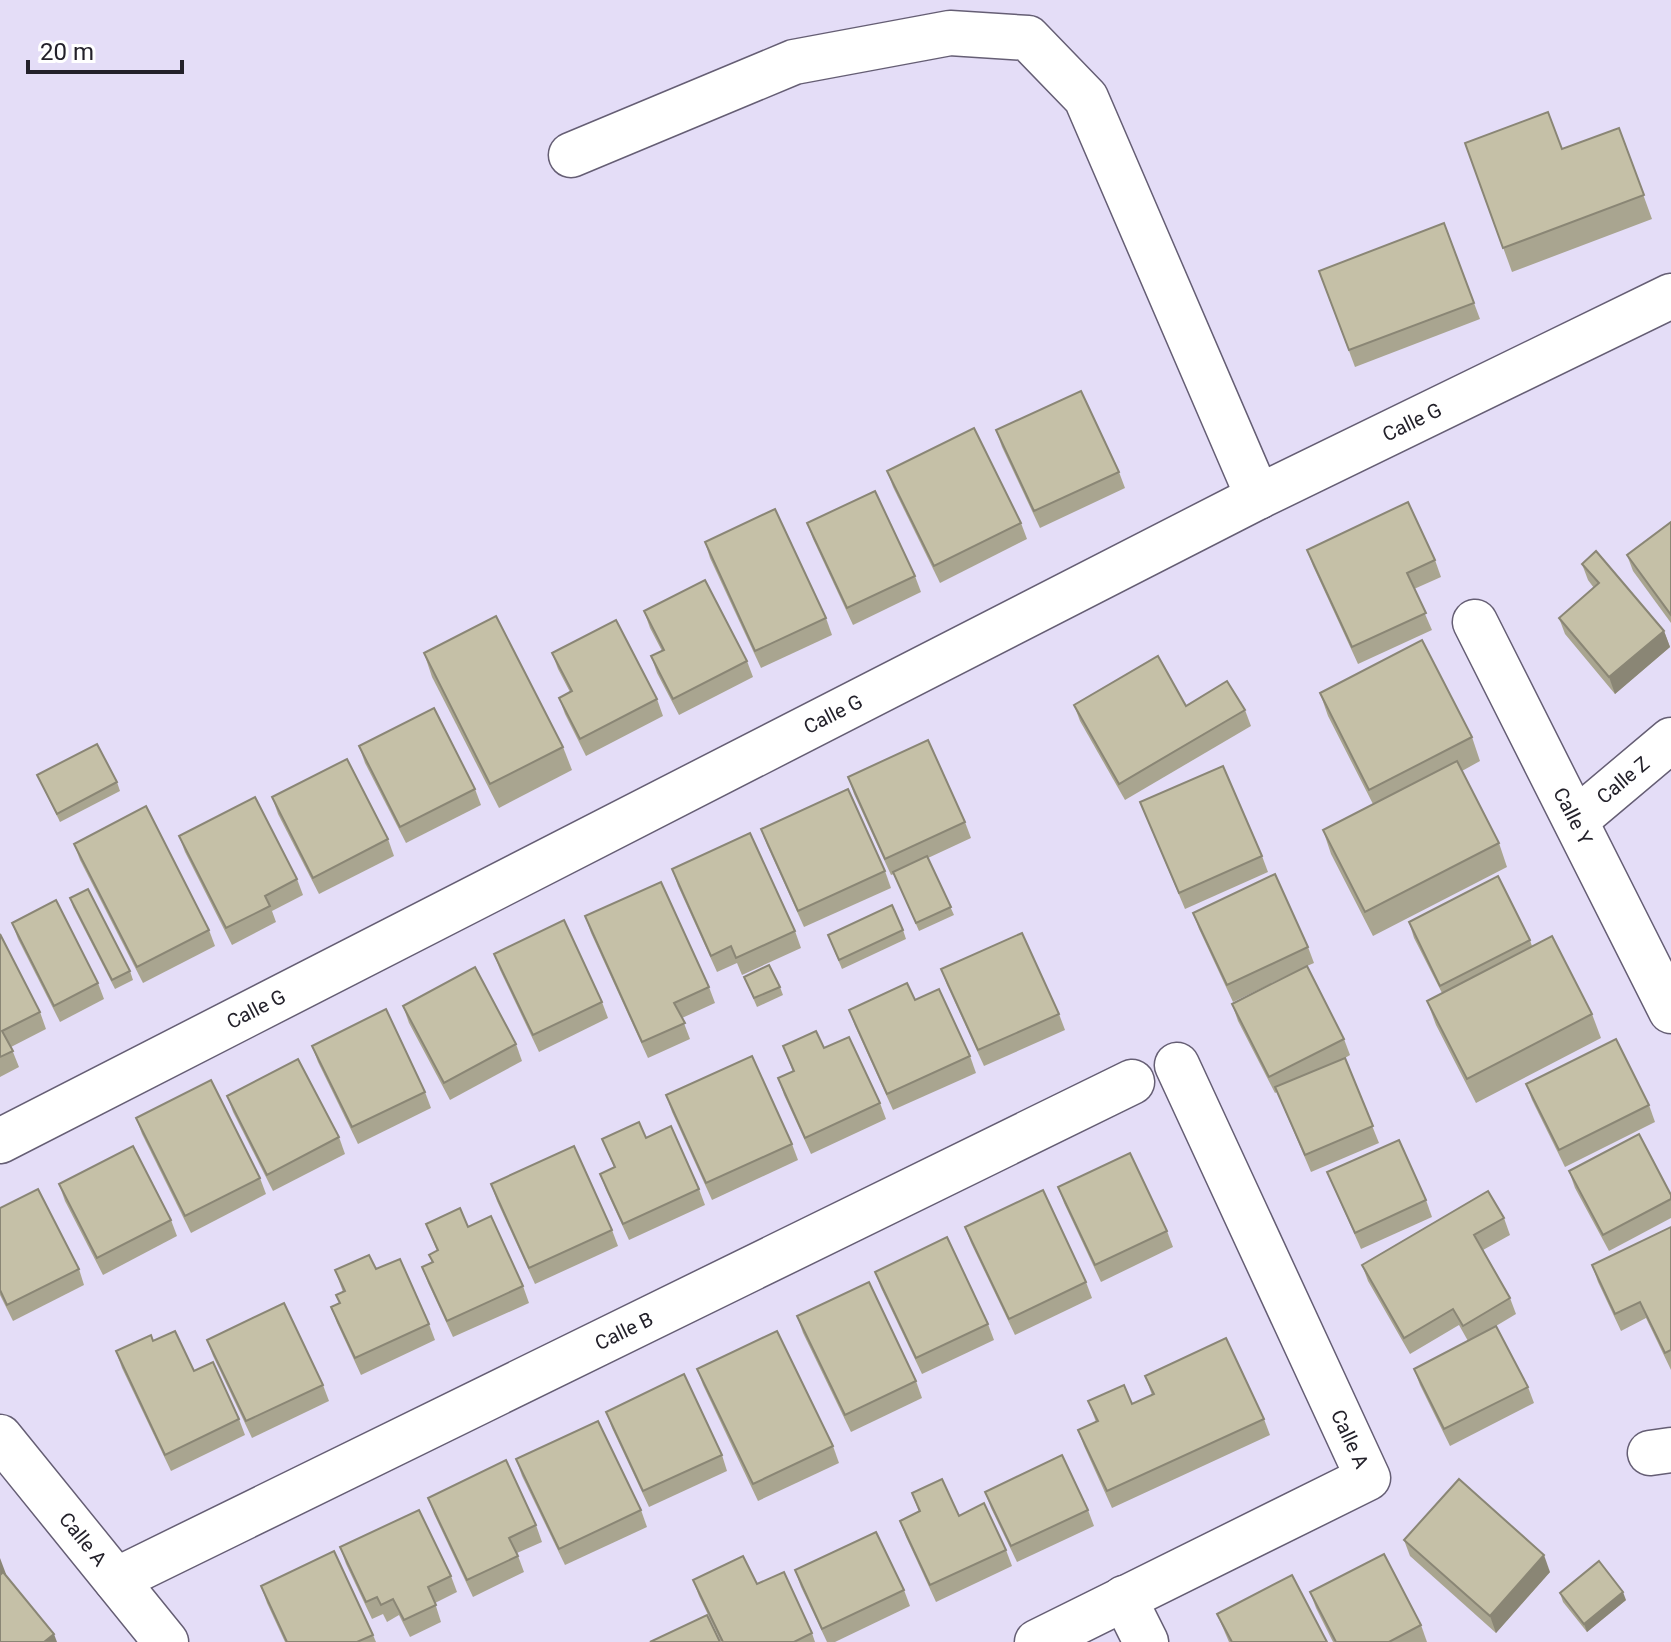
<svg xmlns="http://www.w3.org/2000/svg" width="1671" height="1642" viewBox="0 0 1671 1642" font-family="Roboto,sans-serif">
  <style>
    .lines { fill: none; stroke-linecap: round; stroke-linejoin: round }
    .minor-casing { stroke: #655e74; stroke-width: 47 }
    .minor { stroke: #fff; stroke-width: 44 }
    .wall { fill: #a9a590 }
    .shaded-wall { fill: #8a8675 }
    .building { fill: #c5c0a7; stroke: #8a8675; stroke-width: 2 }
    .labels { text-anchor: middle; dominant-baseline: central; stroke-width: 7; stroke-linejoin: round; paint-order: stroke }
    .street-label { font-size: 20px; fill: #23212a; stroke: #fff }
  </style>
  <rect width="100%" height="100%" fill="#e4ddf7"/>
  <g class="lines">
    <defs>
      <g id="minor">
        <polyline points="571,155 794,62 950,33 1028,38 1086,98 1258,497"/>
        <polyline points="1475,622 1671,1011"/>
        <polyline points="1576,820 1671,740"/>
        <polyline points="0,1141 1258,497 1671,296"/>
        <polyline points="0,1437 166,1642"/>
        <polyline points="1650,1453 1671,1450"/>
        <polyline points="116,1580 1132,1082"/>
        <polyline points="1124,1598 1146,1642"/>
        <polyline points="1037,1642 1368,1478 1177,1065"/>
      </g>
    </defs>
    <!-- minor casing -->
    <use href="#minor" class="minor-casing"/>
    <!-- minor -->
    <use href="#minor" class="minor"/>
  </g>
  <!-- wall -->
  <g class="wall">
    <polygon points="1619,128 1652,219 1512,272 1465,143 1562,149"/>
    <polygon points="1444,223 1480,319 1355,367 1319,271"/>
    <polygon points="996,430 1119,472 1125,488 1040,528 1002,447"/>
    <polygon points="887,471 1021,523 1027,539 940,583 893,487"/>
    <polygon points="1671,522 1671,623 1633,571 1627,555"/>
    <polygon points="807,523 915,576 921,592 853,625 813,539"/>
    <polygon points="705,542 826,618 832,635 761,668 710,558"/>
    <polygon points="1307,550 1435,560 1441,577 1414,589 1432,630 1358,664 1313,566"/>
    <polygon points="1582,564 1664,631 1670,647 1615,694 1565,634 1559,618 1594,588 1588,580"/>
    <polygon points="644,611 747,661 753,677 679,715 657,673 651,656 662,651 650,628"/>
    <polygon points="424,653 563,747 572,770 499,808 432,677"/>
    <polygon points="552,653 657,699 663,716 586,756 565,714 559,698 570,692 558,669"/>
    <polygon points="1320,693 1472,737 1480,761 1462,771 1499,843 1507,867 1373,936 1331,854 1323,830 1373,804 1328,716"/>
    <polygon points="1074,705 1186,706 1245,710 1251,726 1125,800 1080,721"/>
    <polygon points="359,746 475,789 481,805 406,843 365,763"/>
    <polygon points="37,775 117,782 120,791 60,822"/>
    <polygon points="848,777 965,822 971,838 928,858 954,915 919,931 894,874 891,875 854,794"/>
    <polygon points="272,797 388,839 394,856 319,894 278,814"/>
    <polygon points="1140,802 1262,856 1268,872 1185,909"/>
    <polygon points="761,829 885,871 891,888 804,927 767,845"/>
    <polygon points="179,836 297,879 303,895 272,911 276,922 232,945 185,852"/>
    <polygon points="74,844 209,930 215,946 143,983 80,860"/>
    <polygon points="672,869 795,931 801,948 742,975 737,963 717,972 678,886"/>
    <polygon points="70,898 130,971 133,980 115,989 73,907"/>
    <polygon points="1193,913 1308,947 1314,963 1307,966 1344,1039 1350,1055 1345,1058 1379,1143 1311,1172 1277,1092 1275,1093 1238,1021 1232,1004 1293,973 1233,1002 1199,929"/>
    <polygon points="585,916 709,987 715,1003 682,1018 690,1039 648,1058 591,933"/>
    <polygon points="1409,922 1530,940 1532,946 1592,1014 1601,1038 1476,1103 1436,1025 1427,1001 1442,993 1414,938"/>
    <polygon points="12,923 98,983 104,999 60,1022 18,939"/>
    <polygon points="903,930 906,939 842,969 831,943"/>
    <polygon points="0,934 40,1012 46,1029 11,1047 19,1067 0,1077"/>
    <polygon points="494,954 602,1002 608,1018 539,1052 500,970"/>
    <polygon points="941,969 1059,1014 1065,1030 984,1066 947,985"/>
    <polygon points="744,977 780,987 783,995 757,1007"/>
    <polygon points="915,1000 970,1056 976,1073 893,1110 855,1026 849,1010"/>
    <polygon points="403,1006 516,1044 522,1061 450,1100 409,1023"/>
    <polygon points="312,1046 425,1092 431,1108 358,1144 318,1062"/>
    <polygon points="783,1046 824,1048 880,1103 886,1119 811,1154 784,1095 778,1078 793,1072"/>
    <polygon points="1526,1084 1649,1105 1655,1122 1565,1167 1532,1100"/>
    <polygon points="666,1095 792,1144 798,1160 712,1200 672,1112"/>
    <polygon points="227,1096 339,1137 345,1154 273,1191 233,1112"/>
    <polygon points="136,1118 260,1178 266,1194 191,1233 142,1134"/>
    <polygon points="646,1138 699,1189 705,1205 629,1240 606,1190 600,1174 614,1167 602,1139"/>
    <polygon points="1569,1171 1671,1195 1671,1218 1609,1251 1575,1188"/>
    <polygon points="1327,1172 1426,1200 1432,1217 1361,1249"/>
    <polygon points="59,1184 171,1220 177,1236 103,1275 65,1201"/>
    <polygon points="491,1184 612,1230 618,1246 535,1284 497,1201"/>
    <polygon points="1058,1187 1167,1231 1173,1247 1101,1282 1064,1203"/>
    <polygon points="0,1208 79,1269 84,1285 13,1321 0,1295"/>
    <polygon points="1504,1218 1510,1235 1483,1250 1510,1298 1516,1314 1496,1326 1528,1387 1534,1403 1450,1446 1420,1385 1414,1369 1468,1341 1459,1325 1410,1354 1368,1281 1362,1265"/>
    <polygon points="426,1224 468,1227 523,1286 529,1303 453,1337 428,1283 422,1267 432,1262 429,1255 437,1251"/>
    <polygon points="965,1227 1086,1282 1092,1298 1015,1335 971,1243"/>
    <polygon points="1671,1227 1671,1370 1646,1318 1621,1331 1598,1282 1592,1265"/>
    <polygon points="376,1269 429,1324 435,1340 361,1375 337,1323 331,1307 339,1303 343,1292 335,1270"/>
    <polygon points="875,1272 988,1324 994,1340 922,1374 881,1288"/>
    <polygon points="797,1316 916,1381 922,1398 851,1432 803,1333"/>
    <polygon points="207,1340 323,1385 329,1401 252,1438 213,1356"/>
    <polygon points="153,1341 194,1371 239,1419 245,1435 171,1471 122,1368 116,1351"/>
    <polygon points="697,1369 833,1446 839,1463 758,1501 703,1385"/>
    <polygon points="1145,1376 1264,1419 1270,1435 1112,1508 1084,1446 1078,1430 1096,1422 1088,1401 1132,1404 1152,1395"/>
    <polygon points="606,1412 722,1455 727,1471 649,1507 612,1428"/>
    <polygon points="516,1459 641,1510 647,1527 565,1565 522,1476"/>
    <polygon points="985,1492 1088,1510 1094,1526 1017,1562 991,1508"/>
    <polygon points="912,1493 959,1516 1006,1550 1012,1566 936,1602 906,1537 900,1521 919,1512"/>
    <polygon points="428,1498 536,1525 542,1542 517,1553 524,1572 473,1597 434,1514"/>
    <polygon points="1404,1540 1550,1572 1496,1633 1410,1556"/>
    <polygon points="340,1547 451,1576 457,1592 435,1603 441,1622 410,1637 399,1615 387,1622 383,1614 372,1619 346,1564"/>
    <polygon points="795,1570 904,1590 910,1606 835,1642 827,1642 801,1587"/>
    <polygon points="693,1580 757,1584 812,1633 815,1642 721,1642 699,1596"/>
    <polygon points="261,1586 373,1635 376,1642 285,1642 267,1603"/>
    <polygon points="1310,1592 1421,1625 1427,1642 1333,1642 1316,1608"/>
    <polygon points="1560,1593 1626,1600 1587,1632 1563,1602"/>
    <polygon points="1217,1614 1327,1642 1229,1642"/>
  </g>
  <!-- shaded-wall -->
  <g class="shaded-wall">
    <polygon points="1664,631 1670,647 1615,694 1609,677"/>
    <polygon points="1544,1555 1550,1572 1496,1633 1490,1616"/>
    <polygon points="0,1558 6,1574 0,1578"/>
    <polygon points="1623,1592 1626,1600 1587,1632 1584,1624"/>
    <polygon points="54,1634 57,1642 44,1642"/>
  </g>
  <!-- building -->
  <g class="building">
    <polygon points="1548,112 1562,149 1619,128 1644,195 1503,248 1465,143"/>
    <polygon points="1444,223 1474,303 1349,350 1319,271"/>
    <polygon points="1081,391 1119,472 1034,511 996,430"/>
    <polygon points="974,428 1021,523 934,566 887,471"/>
    <polygon points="875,491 915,576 847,608 807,523"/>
    <polygon points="1408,502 1435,560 1407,573 1426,613 1352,647 1307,550"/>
    <polygon points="775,509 826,618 755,651 705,542"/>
    <polygon points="1671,522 1671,615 1627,555"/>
    <polygon points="1596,551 1664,631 1609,677 1559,618 1599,583 1582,564"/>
    <polygon points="705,580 747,661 673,699 651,656 664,650 644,611"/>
    <polygon points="496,616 563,747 490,784 424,653"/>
    <polygon points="616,620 657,699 580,739 559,698 572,691 552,653"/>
    <polygon points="1422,640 1472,737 1369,790 1320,693"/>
    <polygon points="1158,656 1186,706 1227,681 1245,710 1119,784 1074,705"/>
    <polygon points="434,708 475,789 400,827 359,746"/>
    <polygon points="928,740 965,822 885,859 848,777"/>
    <polygon points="97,744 117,782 57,814 37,775"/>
    <polygon points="347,759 388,839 313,878 272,797"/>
    <polygon points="1457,761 1499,843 1365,912 1323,830"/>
    <polygon points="1223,766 1262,856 1179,893 1140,802"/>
    <polygon points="848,789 885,871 798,911 761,829"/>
    <polygon points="255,797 297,879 265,896 270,906 226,928 179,836"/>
    <polygon points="146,806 209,930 137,967 74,844"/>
    <polygon points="750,833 795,931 736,958 731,946 711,956 672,869"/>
    <polygon points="927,856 951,907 916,923 893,872"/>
    <polygon points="1275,874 1308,947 1227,985 1193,913"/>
    <polygon points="1498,876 1530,940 1440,986 1409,922"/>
    <polygon points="661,882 709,987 674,1003 685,1023 642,1042 585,916"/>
    <polygon points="88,889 130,971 112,980 70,898"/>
    <polygon points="56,900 98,983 54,1006 12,923"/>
    <polygon points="892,905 903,930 839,960 828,935"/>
    <polygon points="564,920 602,1002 533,1035 494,954"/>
    <polygon points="1022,933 1059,1014 978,1050 941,969"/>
    <polygon points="0,934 40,1012 2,1031 13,1051 0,1057"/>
    <polygon points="1552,936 1592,1014 1467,1079 1427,1001"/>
    <polygon points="769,965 780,987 754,998 744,977"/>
    <polygon points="1307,966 1344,1039 1269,1077 1232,1004"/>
    <polygon points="475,967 516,1044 444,1083 403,1006"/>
    <polygon points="907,983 915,1000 939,989 970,1056 887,1094 849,1010"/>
    <polygon points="386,1009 425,1092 352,1127 312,1046"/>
    <polygon points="816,1031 824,1048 849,1037 880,1103 805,1138 778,1078 794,1071 783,1046"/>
    <polygon points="1616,1039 1649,1105 1559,1150 1526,1084"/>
    <polygon points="752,1056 792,1144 706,1183 666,1095"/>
    <polygon points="1345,1058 1373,1126 1305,1155 1275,1087"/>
    <polygon points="298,1059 339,1137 267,1175 227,1096"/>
    <polygon points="211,1080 260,1178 185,1216 136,1118"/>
    <polygon points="639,1122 646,1138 671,1126 699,1189 623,1224 600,1174 615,1167 602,1139"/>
    <polygon points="1639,1134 1671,1195 1671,1199 1603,1235 1569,1171"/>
    <polygon points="1399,1140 1426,1200 1355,1233 1327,1172"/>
    <polygon points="133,1146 171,1220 97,1258 59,1184"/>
    <polygon points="574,1146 612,1230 529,1268 491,1184"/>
    <polygon points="1130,1153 1167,1231 1095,1265 1058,1187"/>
    <polygon points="38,1189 79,1269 7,1305 0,1290 0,1208"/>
    <polygon points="1043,1190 1086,1282 1009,1319 965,1227"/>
    <polygon points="1488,1191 1504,1218 1474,1235 1510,1298 1463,1326 1453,1309 1404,1338 1362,1265"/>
    <polygon points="460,1208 468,1227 491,1216 523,1286 447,1321 422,1267 433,1262 429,1255 438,1250 426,1224"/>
    <polygon points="1671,1227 1671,1350 1665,1353 1640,1302 1615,1314 1592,1265"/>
    <polygon points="947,1237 988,1324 916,1358 875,1272"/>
    <polygon points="369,1255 376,1269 400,1259 429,1324 355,1358 331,1307 340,1303 336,1295 345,1291 335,1270"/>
    <polygon points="869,1282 916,1381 845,1415 797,1316"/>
    <polygon points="284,1303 323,1385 246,1421 207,1340"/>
    <polygon points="1496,1326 1528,1387 1444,1429 1414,1369"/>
    <polygon points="175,1331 194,1371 213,1362 239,1419 165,1455 116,1351 151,1335 153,1341"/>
    <polygon points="777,1331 833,1446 753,1484 697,1369"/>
    <polygon points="1226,1338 1264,1419 1107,1491 1078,1430 1098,1421 1088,1401 1124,1385 1132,1404 1154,1394 1145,1376"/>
    <polygon points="684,1374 722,1455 643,1491 606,1412"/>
    <polygon points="598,1421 641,1510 559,1549 516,1459"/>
    <polygon points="1062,1455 1088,1510 1011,1546 985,1492"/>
    <polygon points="506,1460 536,1525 509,1538 518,1556 467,1580 428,1498"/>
    <polygon points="942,1479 959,1516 984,1503 1006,1550 930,1585 900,1521 920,1511 912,1493"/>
    <polygon points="1459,1479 1544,1555 1490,1616 1404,1540"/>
    <polygon points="419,1510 451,1576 428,1587 436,1605 404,1620 393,1599 381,1605 377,1597 366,1602 340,1547"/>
    <polygon points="876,1532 904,1590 822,1629 795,1570"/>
    <polygon points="334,1551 373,1635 357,1642 287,1642 261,1586"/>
    <polygon points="1384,1554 1421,1625 1389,1642 1336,1642 1310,1592"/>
    <polygon points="743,1556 757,1584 784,1572 812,1633 794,1642 723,1642 693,1580"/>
    <polygon points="1599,1561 1623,1592 1584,1624 1560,1593"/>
    <polygon points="3,1572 54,1634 44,1642 0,1642 0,1575"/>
    <polygon points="1292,1575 1327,1642 1232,1642 1217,1614"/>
    <polygon points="707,1615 720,1642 650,1642"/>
  </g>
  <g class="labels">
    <!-- street labels -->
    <g class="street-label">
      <text transform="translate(1412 422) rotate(-26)">Calle G</text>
      <text transform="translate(833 714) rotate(-27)">Calle G</text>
      <text transform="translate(1623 780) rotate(-40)">Calle Z</text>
      <text transform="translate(1573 816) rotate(63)">Calle Y</text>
      <text transform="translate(256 1009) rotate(-27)">Calle G</text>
      <text transform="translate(624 1331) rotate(-26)">Calle B</text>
      <text transform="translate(1350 1439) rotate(65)">Calle A</text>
      <text transform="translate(83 1539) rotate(51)">Calle A</text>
    </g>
  </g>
  <!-- scale -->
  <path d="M28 60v12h154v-12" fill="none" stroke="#23212a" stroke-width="4"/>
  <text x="40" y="60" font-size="24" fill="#23212a" stroke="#ffffff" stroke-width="6" paint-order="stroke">20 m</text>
</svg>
